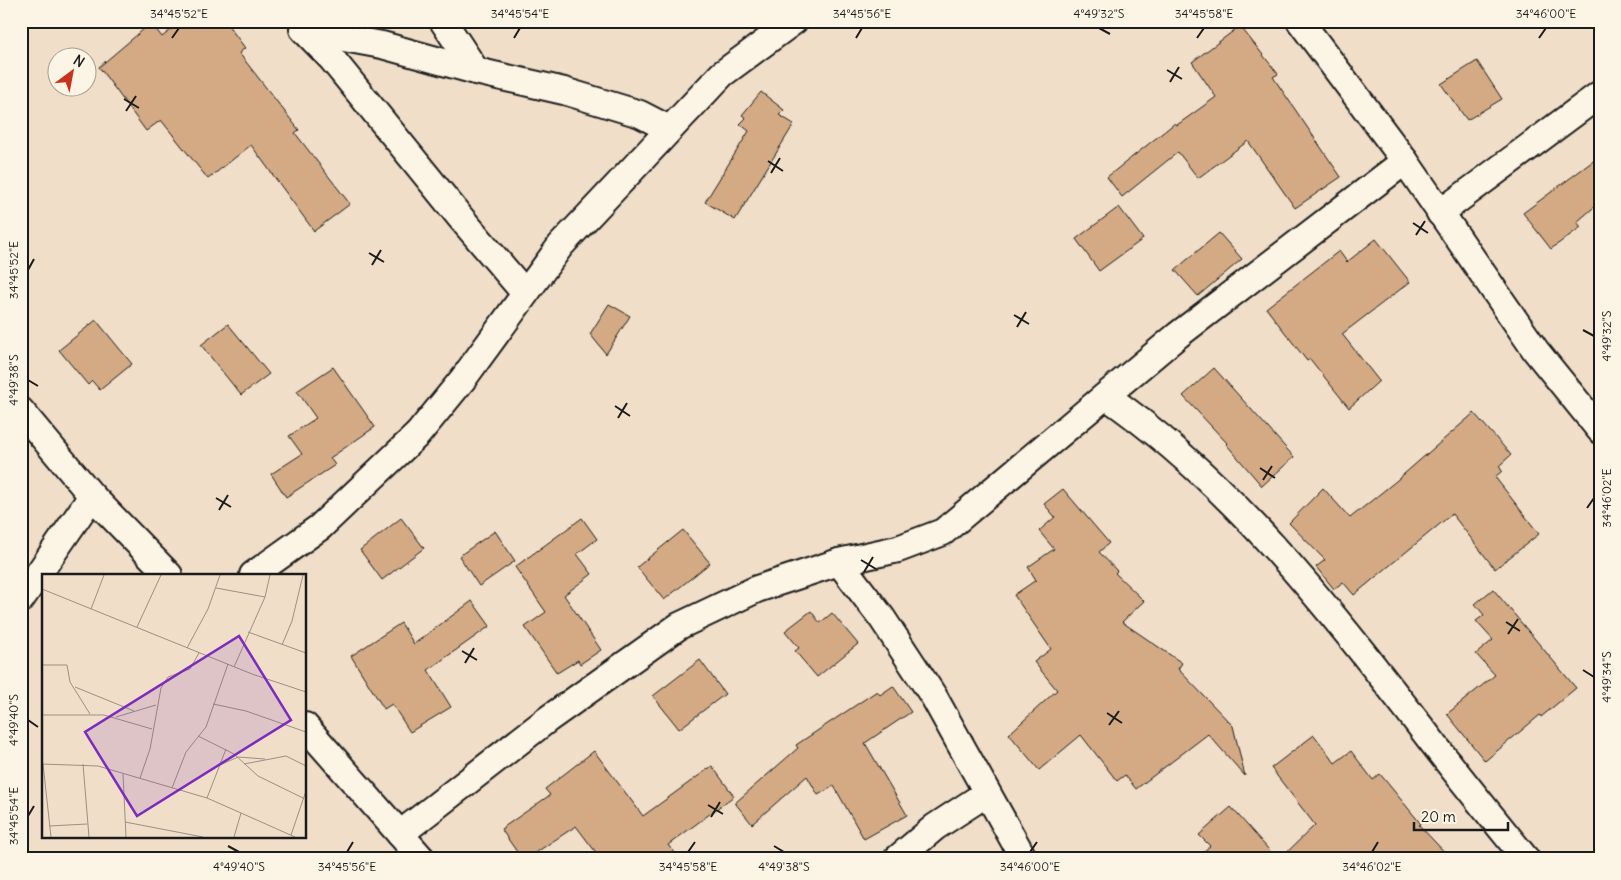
<svg xmlns="http://www.w3.org/2000/svg" width="1621" height="880" viewBox="0 0 1621 880" font-family="Delius,sans-serif">
  <style>
    .building { fill: #d3aa84; stroke: #1c1c1c }
    .lines { fill: none; stroke-linecap: round; stroke-linejoin: round }
    .minor-casing { stroke: #1c1c1c; stroke-width: 30 }
    .minor { stroke: #fcf5e5; stroke-width: 26 }
    .ticks { fill: none; stroke: #1c1c1c; stroke-width: 2 }
    .inset-road { fill: none; stroke: #9b9083; stroke-width: 1 }
    .view { fill: #7b2cbf; fill-opacity: 0.15; stroke: #7b2cbf; stroke-width: 2.5 }
    .inset-edge { fill: none; stroke: #1c1c1c; stroke-width: 2.5 }
    .neatline { fill: none; stroke: #1c1c1c; stroke-width: 2 }
    .ticks-label { font-size: 12px; text-anchor: middle; fill: #1c1c1c }
  </style>
  <rect width="100%" height="100%" fill="#f0dec8"/>
  <filter id="ink" filterUnits="userSpaceOnUse"><feTurbulence type="fractalNoise" baseFrequency=".02" numOctaves="2"/><feDisplacementMap in="SourceGraphic" scale="10" xChannelSelector="R" yChannelSelector="G"/><feConvolveMatrix kernelMatrix="1 2 1 2 8 2 1 2 1" color-interpolation-filters="sRGB"/></filter>
  <g filter="url(#ink)">
    <!-- building -->
    <g class="building">
      <polygon points="182,21 225,21 245,48 239,53 299,130 295,133 350,204 314,231 251,145 208,179 161,120 146,131 99,67 151,23 162,37"/>
      <polygon points="1240,26 1278,74 1273,77 1341,177 1295,208 1248,141 1198,178 1178,152 1122,197 1107,177 1175,123 1177,125 1216,97 1192,62"/>
      <polygon points="1477,61 1502,99 1467,120 1441,84"/>
      <polygon points="761,92 784,110 779,115 794,124 735,220 705,202 749,131 740,124 746,118 742,115"/>
      <polygon points="1600,156 1600,202 1577,222 1581,227 1551,249 1523,213"/>
      <polygon points="1119,207 1143,239 1099,271 1076,239"/>
      <polygon points="1219,233 1242,259 1198,296 1175,270"/>
      <polygon points="1376,239 1410,282 1342,334 1379,381 1349,408 1310,359 1307,361 1266,308 1339,251 1347,262"/>
      <polygon points="609,304 630,316 606,354 590,334"/>
      <polygon points="96,320 132,364 100,390 92,381 88,385 59,350"/>
      <polygon points="228,324 269,374 241,395 201,345"/>
      <polygon points="333,367 375,427 330,458 335,465 286,497 271,474 302,454 289,436 316,418 297,391"/>
      <polygon points="1214,368 1294,457 1262,486 1226,444 1227,443 1183,396"/>
      <polygon points="1474,413 1511,455 1499,466 1502,471 1495,477 1539,534 1495,569 1452,514 1354,595 1343,582 1334,589 1316,567 1325,560 1289,523 1323,488 1350,518 1396,481"/>
      <polygon points="1063,489 1109,543 1099,552 1117,571 1115,573 1144,601 1122,622 1182,663 1178,669 1233,726 1245,776 1208,734 1136,789 1125,775 1117,781 1081,735 1039,770 1009,734 1057,690 1034,662 1051,649 1014,595 1036,580 1028,567 1054,549 1039,531 1055,517 1044,504"/>
      <polygon points="401,518 424,548 382,580 360,550"/>
      <polygon points="582,518 597,539 577,554 592,574 564,595 601,650 580,664 578,660 557,673 525,627 546,612 515,567"/>
      <polygon points="683,530 710,563 664,600 637,567"/>
      <polygon points="495,531 515,561 479,586 459,556"/>
      <polygon points="1493,589 1576,688 1541,717 1540,715 1485,761 1447,714 1495,675 1476,654 1493,640 1476,621 1484,615 1475,604"/>
      <polygon points="472,601 490,626 428,670 451,707 410,732 392,704 384,709 351,656 401,623 414,644"/>
      <polygon points="811,611 820,623 832,613 858,644 817,677 795,651 799,648 785,631"/>
      <polygon points="700,660 725,694 679,729 653,696"/>
      <polygon points="893,686 911,712 865,743 907,815 864,839 834,786 818,795 807,776 752,824 735,803 798,748 796,745 877,691 880,695"/>
      <polygon points="1314,735 1335,763 1351,751 1373,780 1380,774 1421,824 1419,825 1451,859 1280,859 1315,825 1271,768"/>
      <polygon points="594,751 643,816 712,766 734,796 668,845 679,859 601,859 576,826 526,859 522,859 501,829 550,795 545,789"/>
      <polygon points="1231,807 1277,859 1195,859 1210,846 1199,835"/>
    </g>
    <g class="lines">
      <defs>
        <g id="minor">
          <polyline points="443,21 476,71"/>
          <polyline points="1300,21 1405,161 1536,351 1600,430"/>
          <polyline points="303,29 332,59 460,217 524,292"/>
          <polyline points="306,31 382,45 476,71 564,91 640,114 669,129"/>
          <polyline points="1440,213 1600,94"/>
          <path d="M1106 396C1231 482 1327 606 1420 726 1454 771 1490 815 1526 859"/>
          <polyline points="21,411 92,496 169,575"/>
          <polyline points="839,562 882,618 934,697 1024,859"/>
          <polyline points="253,575 320,527 418,434 463,379 561,245 722,74 794,21"/>
          <polyline points="21,599 92,496"/>
          <polyline points="305,726 422,859"/>
          <polyline points="400,834 548,719 679,626 757,589 839,562 898,549 943,532 1178,335 1405,161"/>
          <polyline points="897,859 935,827 987,793"/>
        </g>
      </defs>
      <!-- minor casing -->
      <use href="#minor" class="minor-casing"/>
      <!-- minor -->
      <use href="#minor" class="minor"/>
    </g>
  </g>
  <!-- ticks -->
  <path class="ticks" d="M1099 28 1110 34M172 38 179 28M514 38 520 28M856 38 862 28M1197 38 1204 28M1539 38 1546 28M1167 70 1182 79M1170 82 1179 67M124 99 139 108M126 111 136 96M768 161 783 171M771 173 780 158M1413 223 1428 233M1416 235 1425 221M369 253 384 262M372 265 381 250M28 270 34 259M1014 315 1029 324M1017 327 1026 312M1583 330 1594 336M28 380 38 386M615 406 630 416M618 418 627 403M1260 468 1275 478M1263 480 1272 466M216 498 231 507M1587 508 1594 498M219 510 228 495M861 560 876 569M864 572 873 557M1506 622 1520 631M1508 634 1518 619M462 651 477 660M465 663 474 648M1583 670 1594 677M1107 713 1122 723M28 720 38 727M1109 725 1119 711M708 805 723 814M28 816 34 806M711 817 720 802M228 846 239 852M774 846 784 852M347 852 353 842M688 852 695 842M1030 852 1037 842M1372 852 1378 842"/>
  <!-- overview -->
  <g transform="translate(42 574)">
    <rect width="264" height="264" fill="#f0dec8"/>
    <path class="inset-road" d="M174 14 223 23M0 15 210 100 264 118M49 35 62 1M95 53 119 1M206 58 264 79M240 71 250 47 261 1M145 74 166 35 178 1M0 91H25L28 108 48 140M192 93 223 23 228 1M33 113 92 137M171 130 204 137 264 158M0 141H62L110 155M74 143 114 131M156 162 192 180 216 202 261 224M0 190 56 192 165 224 199 239 192 263M1 190 9 263M41 190 47 263M202 190 244 182 264 192M178 191 196 183 223 185M81 200 84 263M98 204 108 175 119 114 126 103 148 95 157 79M130 214 144 178 164 153 186 90M165 224 184 175M199 239 253 263M83 248 161 263M7 252 45 250M249 261 264 217"/>
    <path class="view" d="M197 62 249 146 95 242 43 158Z"/>
    <rect width="264" height="264" class="inset-edge"/>
  </g>
  <!-- margin -->
  <rect width="1621" height="880" fill="none" stroke="#fcf5e5" stroke-width="55"/>
  <!-- north arrow -->
  <g transform="translate(72 72) rotate(32)"><circle r="24" fill="#fcf5e5" stroke="#a29e95"/>
  <path d="M0-4L9 19L0 12L-9 19Z" fill="#c8321e"/>
  <text y="-8" font-size="14" font-weight="bold" text-anchor="middle" fill="#1c1c1c">N</text>
  </g>
  <!-- scale -->
  <path d="M1414 822v8h94v-8" fill="none" stroke="#1c1c1c" stroke-width="2.5"/>
  <text x="1421" y="822" font-size="15" fill="#1c1c1c" stroke="#fcf5e5" stroke-width="4" paint-order="stroke">20 m</text>
  <rect x="28" y="28" width="1566" height="824" class="neatline"/>
  <g class="ticks-label">
    <text x="179" y="18">34°45'52"E</text>
    <text x="520" y="18">34°45'54"E</text>
    <text x="862" y="18">34°45'56"E</text>
    <text x="1099" y="18">4°49'32"S</text>
    <text x="1204" y="18">34°45'58"E</text>
    <text x="1546" y="18">34°46'00"E</text>
    <text transform="translate(14 270) rotate(-90)" y="4">34°45'52"E</text>
    <text transform="translate(1607 336) rotate(-90)" y="4">4°49'32"S</text>
    <text transform="translate(14 380) rotate(-90)" y="4">4°49'38"S</text>
    <text transform="translate(1607 498) rotate(-90)" y="4">34°46'02"E</text>
    <text transform="translate(1607 677) rotate(-90)" y="4">4°49'34"S</text>
    <text transform="translate(14 720) rotate(-90)" y="4">4°49'40"S</text>
    <text transform="translate(14 816) rotate(-90)" y="4">34°45'54"E</text>
    <text x="239" y="871">4°49'40"S</text>
    <text x="347" y="871">34°45'56"E</text>
    <text x="688" y="871">34°45'58"E</text>
    <text x="784" y="871">4°49'38"S</text>
    <text x="1030" y="871">34°46'00"E</text>
    <text x="1372" y="871">34°46'02"E</text>
  </g>
</svg>
